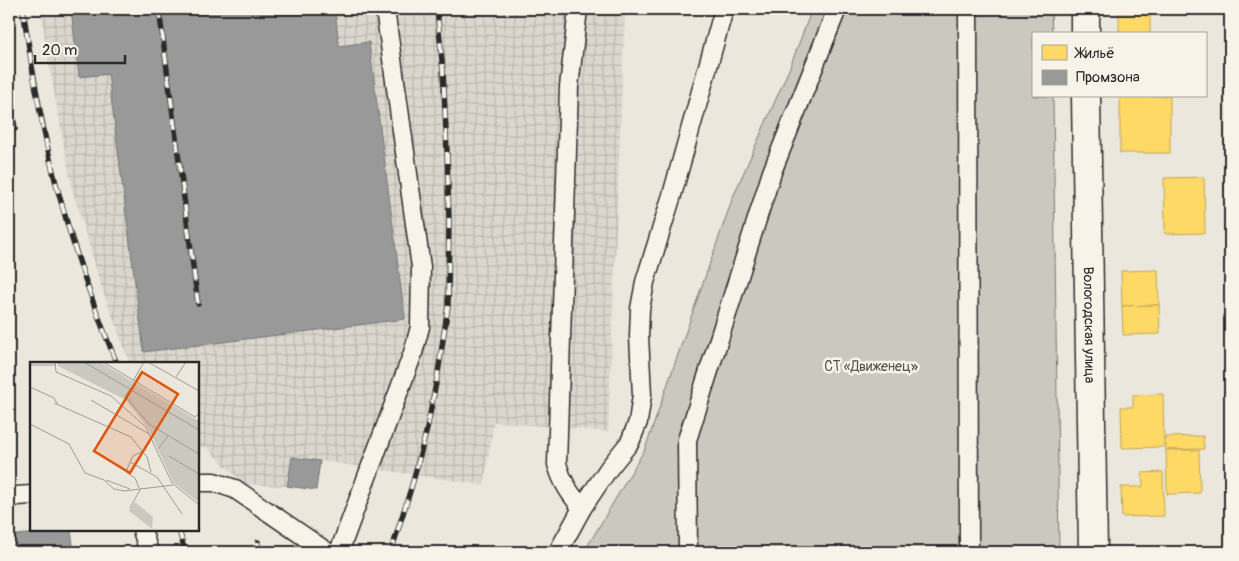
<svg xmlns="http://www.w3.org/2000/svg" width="1239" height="561" viewBox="0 0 1239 561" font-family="Pangolin,sans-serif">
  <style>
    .industrial { fill: url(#industrial-grid) }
    .garden { fill: #cbc8bf; stroke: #7b7a75 }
    .homes { fill: #ffd966; stroke: #bfa554 }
    .industry { fill: #999; stroke: #787878 }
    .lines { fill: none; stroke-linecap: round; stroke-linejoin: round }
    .lane-casing { stroke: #2b2b2b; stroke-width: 21 }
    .street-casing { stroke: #2b2b2b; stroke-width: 31 }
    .lane { stroke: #f7f3e8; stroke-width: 18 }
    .street { stroke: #f7f3e8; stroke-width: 28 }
    .rail-casing { stroke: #2b2b2b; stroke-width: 5.5 }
    .rail { stroke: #f7f3e8; stroke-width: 4; stroke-dasharray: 11; stroke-linecap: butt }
    .labels { text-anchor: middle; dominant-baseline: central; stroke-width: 5; stroke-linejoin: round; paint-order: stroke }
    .street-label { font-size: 14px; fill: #2b2b2b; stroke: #f7f3e8 }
    .park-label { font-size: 14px; fill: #535250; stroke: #f7f3e8 }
    .inset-road { fill: none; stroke: #9e9c96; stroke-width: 1 }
    .view { fill: #df570e; fill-opacity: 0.15; stroke: #df570e; stroke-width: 2.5 }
    .inset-edge { fill: none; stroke: #2b2b2b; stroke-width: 2.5 }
  </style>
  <defs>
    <pattern id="industrial-grid" width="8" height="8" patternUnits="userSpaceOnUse" patternTransform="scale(1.25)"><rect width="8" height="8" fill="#dbd7ce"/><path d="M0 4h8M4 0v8" fill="none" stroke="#bcb9b1"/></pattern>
  </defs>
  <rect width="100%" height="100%" fill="#ebe7dd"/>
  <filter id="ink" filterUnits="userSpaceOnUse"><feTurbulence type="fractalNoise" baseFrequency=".02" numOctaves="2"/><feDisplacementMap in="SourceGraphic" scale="10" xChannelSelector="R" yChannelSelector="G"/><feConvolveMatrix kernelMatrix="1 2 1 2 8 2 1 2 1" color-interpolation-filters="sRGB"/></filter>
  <g filter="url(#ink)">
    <!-- industrial -->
    <polygon class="industrial" points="41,9 625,9 608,432 581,429 494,422 484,485 321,461 316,490 287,486 244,484 206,447 198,448 198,364 130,363 128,358 101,286 72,188 47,54"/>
    <!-- garden -->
    <polygon class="garden" points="812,9 1051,9 1052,34 1033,34 1033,96 1053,96 1059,552 584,552 645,449 733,197 790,67"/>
    <!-- homes -->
    <g class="homes">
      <rect x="1119" y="9" width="31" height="25"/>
      <rect x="1120" y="96" width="50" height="57"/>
      <polygon points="1204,177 1205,233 1165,234 1164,178"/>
      <polygon points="1158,270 1159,305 1122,306 1121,271"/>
      <polygon points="1159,305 1160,334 1123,335 1122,306"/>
      <polygon points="1163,394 1164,447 1122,448 1121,407 1133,407 1133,395"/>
      <polygon points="1203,436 1204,449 1166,450 1165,437"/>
      <polygon points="1166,450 1199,450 1200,493 1167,494"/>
      <polygon points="1163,472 1164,516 1122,517 1121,487 1143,487 1142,473"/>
    </g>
    <!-- industry -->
    <g class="industry">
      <polygon points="71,9 335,9 339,46 369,42 405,319 144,352 108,74 79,77"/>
      <polygon points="292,457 320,461 316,490 287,486"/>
      <polygon points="61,530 71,530 74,552 9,552 9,536"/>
    </g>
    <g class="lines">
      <defs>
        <g id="lane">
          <polyline points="968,9 969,552"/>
          <polyline points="198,482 214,482 235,489 327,552"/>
          <polyline points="9,499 17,496 31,495"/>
          <polyline points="582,508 609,468 630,442 638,422 642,395 639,336 640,309 645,282 672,195 724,9"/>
          <polyline points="142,530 149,552"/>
          <polyline points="339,552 413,353 420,327 421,267 385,9"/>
          <path d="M558 552 582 508C570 494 562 482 557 464L569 87 578 9"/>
          <polyline points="688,552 687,440 772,172 837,9"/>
        </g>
        <g id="street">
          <polyline points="1085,9 1085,34"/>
          <path id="s1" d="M1086 96 1093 552"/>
        </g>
      </defs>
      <!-- lane casing -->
      <use href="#lane" class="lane-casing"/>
      <!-- street casing -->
      <use href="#street" class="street-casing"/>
      <!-- lane -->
      <use href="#lane" class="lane"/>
      <!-- street -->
      <use href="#street" class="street"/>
      <defs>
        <g id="rail">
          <path d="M23 9C32 70 42 132 58 191 74 250 94 308 117 364"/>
          <polyline points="159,9 198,304"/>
          <polyline points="9,87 15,129"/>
          <polyline points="179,530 185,552"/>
          <polyline points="257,552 258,542"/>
          <polyline points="391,552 412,485 427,429 438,373 448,306 449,219 447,151 443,71 437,9"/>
        </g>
      </defs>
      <!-- rail casing -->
      <use href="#rail" class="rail-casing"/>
      <!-- rail -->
      <use href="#rail" class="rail"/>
    </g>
  </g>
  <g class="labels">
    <!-- street labels -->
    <g class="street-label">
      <text stroke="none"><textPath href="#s1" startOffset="229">Вологодская улица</textPath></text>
    </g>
    <!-- park labels -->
    <g class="park-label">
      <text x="871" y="366">СТ «Движенец»</text>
    </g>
  </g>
  <!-- overview -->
  <g transform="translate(30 362)">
    <rect width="169" height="169" fill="#ebe7dd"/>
    <path d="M105 140 123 155 122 166 125 169 99 149Z" fill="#cbc8bf"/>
    <path d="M28 0H70L169 59V141L143 120 118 66 96 38 28 4Z" fill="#cbc8bf"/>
    <path class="inset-road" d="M25 0 26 10 81 34 116 65 119 72M54 0 169 68M73 0 165 55 169 51M118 0 169 29M0 3H26M146 15 156 0M103 19 114 0M0 25 24 36 28 43M100 27 95 34 119 62 169 92M61 38 119 72 142 121 169 143M24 41 101 75 117 95 121 110M0 62 39 82 55 111 74 118 84 127 94 129 143 123M128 87 138 74M139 94 169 112M100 100 103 94 113 89M76 118 100 127M109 126 105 116 96 110 100 100 127 115 152 152M100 146 111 126"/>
    <path class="view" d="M112 10 148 32 100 111 64 89Z"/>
    <rect width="169" height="169" class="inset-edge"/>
  </g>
  <!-- margin -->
  <rect width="1239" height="561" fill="none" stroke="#f7f3e8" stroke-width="30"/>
  <rect x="15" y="15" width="1209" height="531" fill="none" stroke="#2b2b2b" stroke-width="2" filter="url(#ink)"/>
  <!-- legend -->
  <rect x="1032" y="32" width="175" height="65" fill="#f7f3e8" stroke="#a5a39c"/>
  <rect x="1042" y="45" width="25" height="15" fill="#ffd966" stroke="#a5a39c"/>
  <text x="1076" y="58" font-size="15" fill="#2b2b2b">Жильё</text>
  <rect x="1042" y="70" width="25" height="15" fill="#999999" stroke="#a5a39c"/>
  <text x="1076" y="82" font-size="15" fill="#2b2b2b">Промзона</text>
  <!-- scale -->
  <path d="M35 55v8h90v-8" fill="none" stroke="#2b2b2b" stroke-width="2.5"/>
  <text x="42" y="55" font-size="15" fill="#2b2b2b" stroke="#f7f3e8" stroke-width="4" paint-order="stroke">20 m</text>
</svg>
